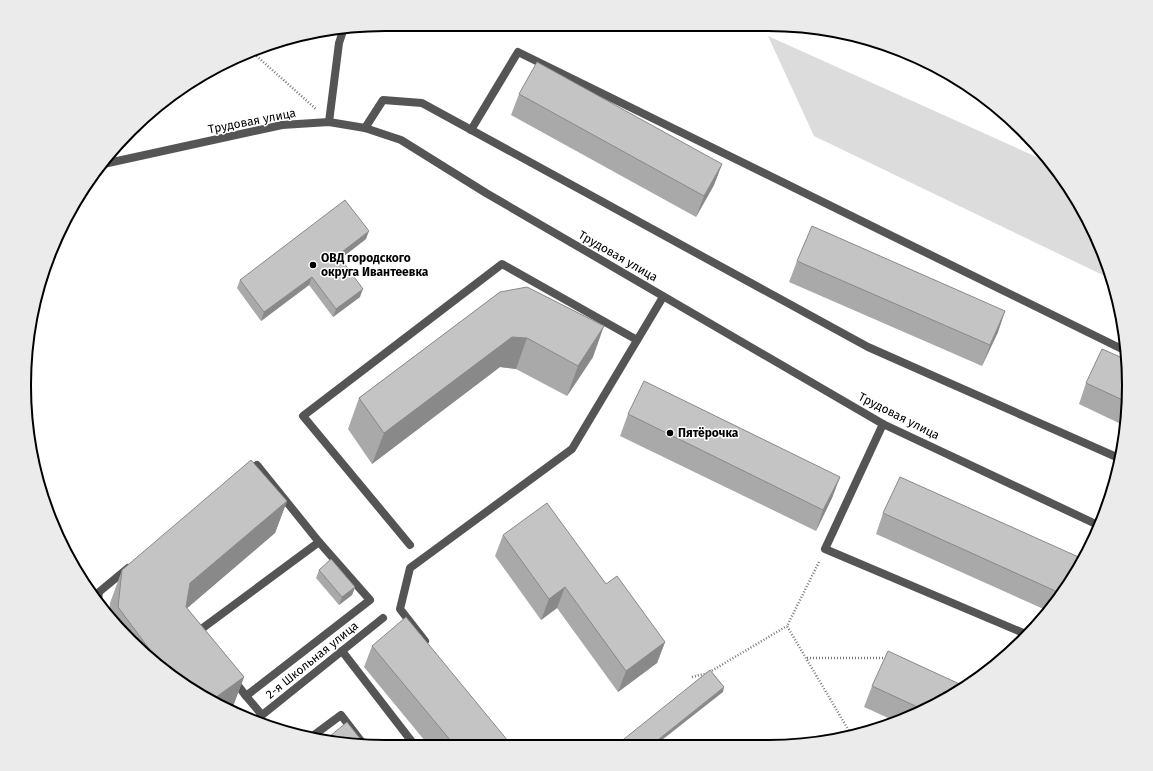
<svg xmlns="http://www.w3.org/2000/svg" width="1153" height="771" viewBox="0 0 1153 771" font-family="'Fira Sans',sans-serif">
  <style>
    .green { fill: #dcdcdc }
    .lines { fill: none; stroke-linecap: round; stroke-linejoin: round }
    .path { stroke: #777; stroke-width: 2.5; stroke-dasharray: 1 2; stroke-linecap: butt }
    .service { stroke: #555; stroke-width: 8 }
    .minor { stroke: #555; stroke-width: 8 }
    .wall { fill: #a9a9a9 }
    .shaded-wall { fill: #898989 }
    .building { fill: #c4c4c4; stroke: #898989 }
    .poi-dot { fill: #000; stroke: #fff; stroke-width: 1.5 }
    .labels { text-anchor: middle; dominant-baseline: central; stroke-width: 3; stroke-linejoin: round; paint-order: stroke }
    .street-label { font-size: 12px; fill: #000; stroke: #fff }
    .poi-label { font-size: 12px; font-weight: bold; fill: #000; stroke: #fff; text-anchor: start }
    .rim { fill: none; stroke: #000; stroke-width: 2 }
  </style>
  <rect width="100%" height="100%" fill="#fff"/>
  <!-- green -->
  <polygon class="green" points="768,36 1050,163 1068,184 1101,247 1111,279 814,136"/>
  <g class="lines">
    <!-- path -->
    <g class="path">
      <polyline points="252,52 316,109"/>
      <polyline points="819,562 787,626 852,736"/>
      <polyline points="807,658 887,658"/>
      <polyline points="692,677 708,673 787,626"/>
    </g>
    <!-- service -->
    <g class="service">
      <polyline points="329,122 339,43 343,31"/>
      <polyline points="365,128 383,100 422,103 868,347 1121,459"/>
      <polyline points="471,130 518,52 1126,351"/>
      <polyline points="883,424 825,549 1028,635"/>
      <polyline points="410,545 303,416 502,264 637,340"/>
      <polyline points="98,600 99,592 128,568"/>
      <polyline points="197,634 196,633 319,542"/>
      <polyline points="425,641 400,609 410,568 572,449 663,297"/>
      <polyline points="342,651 416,747"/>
      <polyline points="233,679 246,696 370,600 319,542 257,465 248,472"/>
      <polyline points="246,696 262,715"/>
      <polyline points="310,738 341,715 364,745"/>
    </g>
    <!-- minor -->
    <g class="minor">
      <polyline points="99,165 282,125 329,122 365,128 401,140 486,193 883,424 1100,526"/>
      <polyline points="256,720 383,618"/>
    </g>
  </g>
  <!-- wall -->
  <g class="wall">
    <polygon points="519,94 722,164 714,185 696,217 511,115"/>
    <polygon points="366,239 340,259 360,297 333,317 309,285 261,321 237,288 240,280"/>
    <polygon points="797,261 1005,311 998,332 982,366 789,282"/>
    <polygon points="500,292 593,357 567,396 516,369 500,367 372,464 348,429 359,398"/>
    <polygon points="1086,383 1129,385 1125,426 1079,404"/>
    <polygon points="628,414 840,477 832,498 816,531 620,436"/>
    <polygon points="287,501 275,533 187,608 244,677 232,709 225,710 130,641 109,614 110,603 122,570"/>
    <polygon points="883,513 1068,586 1048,611 876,534"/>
    <polygon points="503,535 606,584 665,642 657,663 618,692 557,608 541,620 495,556"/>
    <polygon points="319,570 355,587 352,595 339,605 316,578"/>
    <polygon points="372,646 513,747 430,747 364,667"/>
    <polygon points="872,686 966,687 906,719 897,722 864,707"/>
  </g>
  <!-- shaded-wall -->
  <g class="shaded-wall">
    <polygon points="722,164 714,185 696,217 704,196"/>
    <polygon points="369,231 366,239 335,263 338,255"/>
    <polygon points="312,277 309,285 261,321 264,312"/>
    <polygon points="363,289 360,297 333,317 336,309"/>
    <polygon points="1005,311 998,332 982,366 990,345"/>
    <polygon points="604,326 593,357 567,396 578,366"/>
    <polygon points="512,337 527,338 516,369 500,367 372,464 384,433"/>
    <polygon points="840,477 832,498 816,531 823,510"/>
    <polygon points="287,501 275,533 178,616 190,583"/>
    <polygon points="355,587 352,595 339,605 342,597"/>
    <polygon points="565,587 557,608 541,620 549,599"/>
    <polygon points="665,642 657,663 618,692 626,671"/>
    <polygon points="244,677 232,709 229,711 225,710 212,700"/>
    <polygon points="724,687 723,692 653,747 649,747"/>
  </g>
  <!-- building -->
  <g class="building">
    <polygon points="537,62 722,164 704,196 519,94"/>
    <polygon points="345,200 369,231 338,255 363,289 336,309 312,277 264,312 240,280"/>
    <polygon points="812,226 1005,311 990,345 797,261"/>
    <polygon points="527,287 604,326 578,366 527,338 512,337 384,433 359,398 500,292"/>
    <polygon points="1102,349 1127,360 1129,385 1127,402 1086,383"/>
    <polygon points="644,381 840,477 823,510 628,414"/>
    <polygon points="251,460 287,501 190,583 186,607 244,677 212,700 159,662 118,607 122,570"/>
    <polygon points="900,477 1083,559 1068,586 1062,594 883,513"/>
    <polygon points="547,503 606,584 617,576 665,642 626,671 565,587 549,599 503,535"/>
    <polygon points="331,559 355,587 342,597 319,570"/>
    <polygon points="406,617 513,747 456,747 372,646"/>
    <polygon points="888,651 966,687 924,710 872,686"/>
    <polygon points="710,670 724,687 649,747 614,747"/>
    <polygon points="347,722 365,745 324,741"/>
  </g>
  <!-- markers -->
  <g class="poi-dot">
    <circle cx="313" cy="265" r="4"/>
    <circle cx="670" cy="433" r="4"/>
  </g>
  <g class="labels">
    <!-- street labels -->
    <g class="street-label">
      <text transform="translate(252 121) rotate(-11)">Трудовая улица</text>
      <text transform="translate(618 256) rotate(30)">Трудовая улица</text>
      <text transform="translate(899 416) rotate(27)">Трудовая улица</text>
      <text transform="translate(312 660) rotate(-39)">2-я Школьная улица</text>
    </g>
    <!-- poi labels -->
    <g class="poi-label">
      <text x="321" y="258">ОВД городского<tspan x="321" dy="14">округа Ивантеевка</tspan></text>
      <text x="678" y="433">Пятёрочка</text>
    </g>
  </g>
  <!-- crop -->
  <path d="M0 0H1153V771H0ZM385 31H768A354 354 0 0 1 1122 385V386A354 354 0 0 1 768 740H385A354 354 0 0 1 31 386V385A354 354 0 0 1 385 31Z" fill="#ebebeb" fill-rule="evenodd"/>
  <path class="rim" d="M385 31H768A354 354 0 0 1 1122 385V386A354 354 0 0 1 768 740H385A354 354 0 0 1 31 386V385A354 354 0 0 1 385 31Z"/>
</svg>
